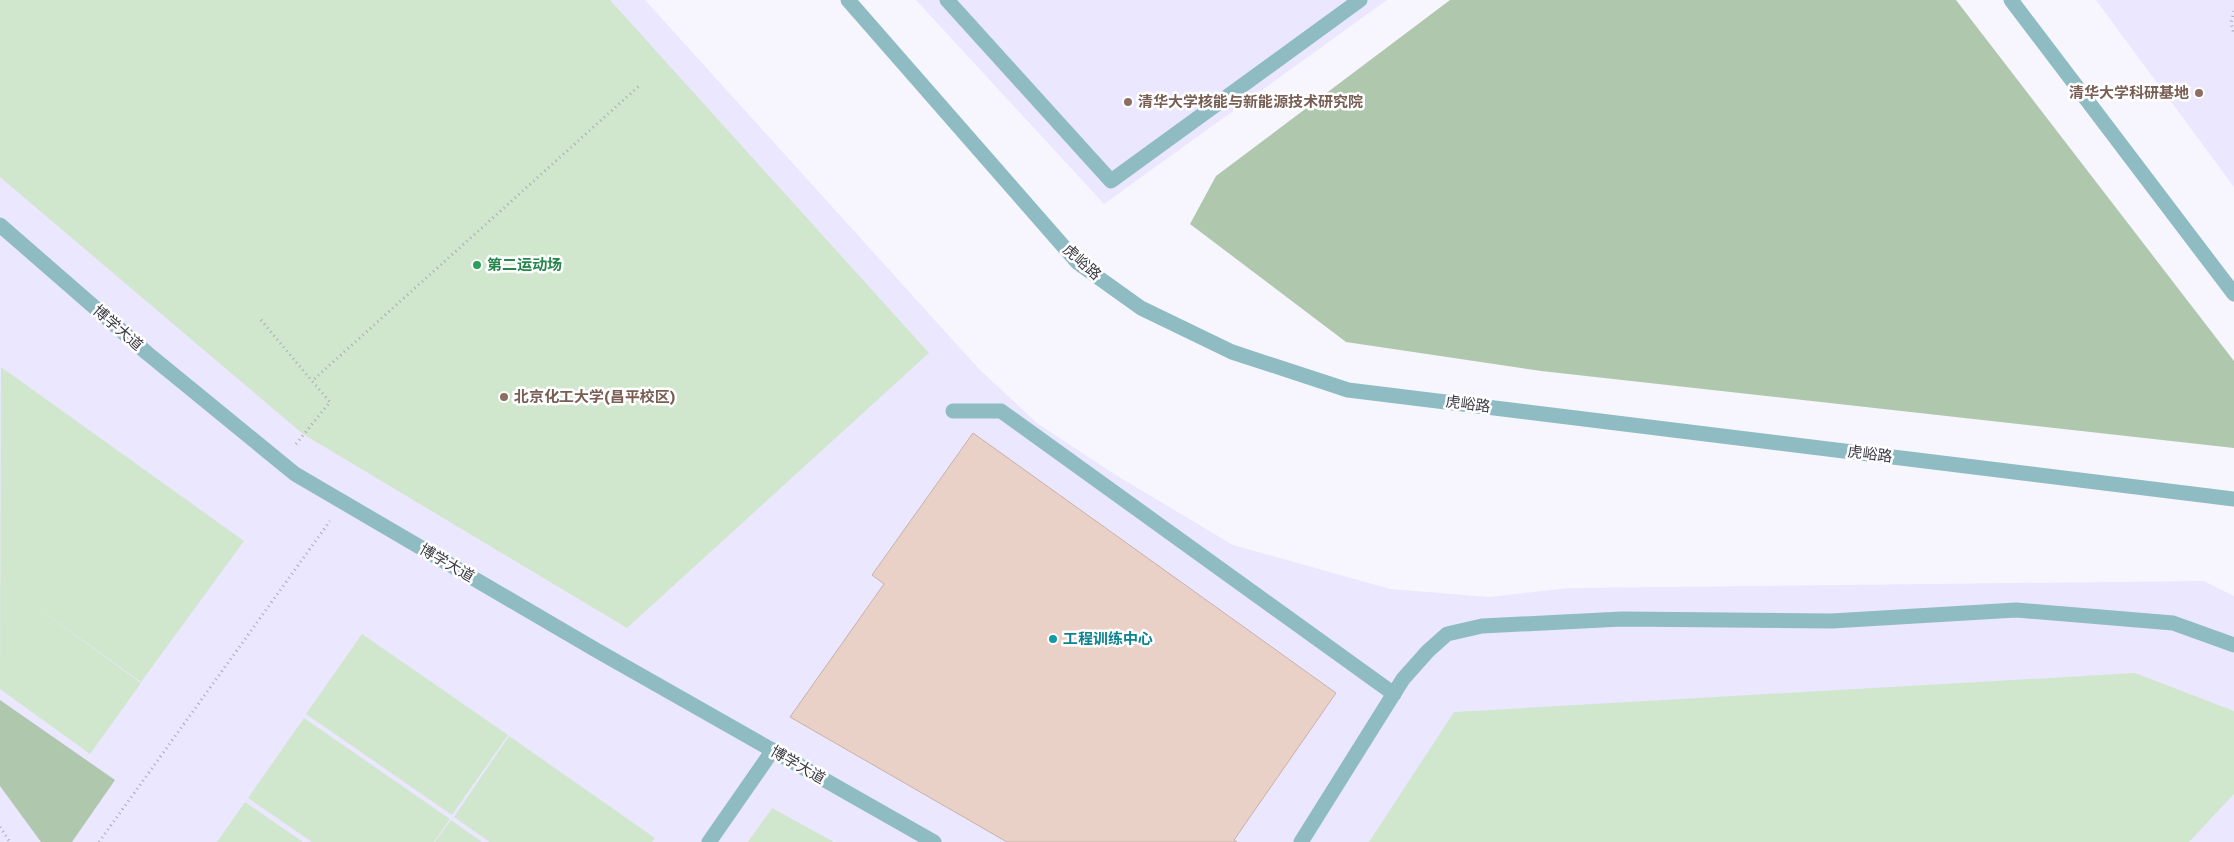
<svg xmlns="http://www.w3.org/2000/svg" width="2234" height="842" viewBox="0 0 2234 842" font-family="'Work Sans','Noto Sans SC',sans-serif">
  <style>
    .built { fill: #eae7ff }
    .green { fill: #d0e7ce }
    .forest { fill: #afc8ad }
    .building { fill: #e9d1c7; stroke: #c8b1a7 }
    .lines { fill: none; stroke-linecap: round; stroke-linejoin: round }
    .path { stroke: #abaab3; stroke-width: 3; stroke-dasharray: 1 4; stroke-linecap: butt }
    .minor { stroke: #8fbbc3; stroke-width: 15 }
    .education-dot { fill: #8d6e63; stroke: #fff; stroke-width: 2 }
    .leisure-dot { fill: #2e9e5b; stroke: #fff; stroke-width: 2 }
    .culture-dot { fill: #0f9aa8; stroke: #fff; stroke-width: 2 }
    .labels { text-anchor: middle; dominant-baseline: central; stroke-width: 5; stroke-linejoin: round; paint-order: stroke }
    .education-label { font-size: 15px; font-weight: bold; fill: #785e54; stroke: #fff; text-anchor: start }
    .street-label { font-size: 15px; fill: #3a3941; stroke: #fff }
    .leisure-label { font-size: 15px; font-weight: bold; fill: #27864d; stroke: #fff; text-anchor: start }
    .culture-label { font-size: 15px; font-weight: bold; fill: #0d838f; stroke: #fff; text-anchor: start }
  </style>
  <rect width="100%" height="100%" fill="#f7f6ff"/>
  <!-- built -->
  <g class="built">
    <polygon points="0,0 645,0 979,369 1038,424 1119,477 1233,545 1390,589 1489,597 1569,588 2204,581 2234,596 2234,842 0,842"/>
    <polygon points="916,0 1387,0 1104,204"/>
    <polygon points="2096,0 2234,0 2234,187"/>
  </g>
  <!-- green -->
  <g class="green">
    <polygon points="0,0 610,0 929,353 627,628 303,434 0,177"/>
    <polygon points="1,367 244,541 141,682 21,596 141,683 90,754 0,689"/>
    <polygon points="362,634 508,735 452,815 306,714"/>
    <polygon points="2135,673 2234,711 2234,794 2189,842 1369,842 1454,712"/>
    <polygon points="304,718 450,819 434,842 312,842 248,798"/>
    <polygon points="509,736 655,838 652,842 490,842 454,817"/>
    <polygon points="245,802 303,842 217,842"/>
    <polygon points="772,808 834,842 748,842"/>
    <polygon points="451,820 482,842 435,842"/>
  </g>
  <!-- forest -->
  <g class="forest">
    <polygon points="1450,0 1956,0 2234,361 2234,448 1541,371 1346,342 1190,224 1216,176"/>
    <polygon points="0,700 115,780 72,842 41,842 0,786"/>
  </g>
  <!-- building -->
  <polygon class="building" points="973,433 1336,693 1234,840 1237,842 1007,842 790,717 884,584 872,575"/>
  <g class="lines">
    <!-- path -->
    <g class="path">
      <polyline points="2234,11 2231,23 2234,34"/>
      <polyline points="261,320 312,381"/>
      <polyline points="296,444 330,402 312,381 639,86"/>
      <polyline points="0,827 10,842"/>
      <polyline points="99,842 330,521"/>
    </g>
    <!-- minor -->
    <g class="minor">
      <polyline points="848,0 1078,263 1141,308 1232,352 1348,390 2234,499"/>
      <polyline points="947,0 1111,181 1360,0"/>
      <polyline points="2011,0 2234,294"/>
      <polyline points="0,225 147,353 295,474 596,650 934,842"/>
      <polyline points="953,411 1001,411 1394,694"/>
      <polyline points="709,842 773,750"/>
      <polyline points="1301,842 1403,679 1428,651 1447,634 1482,626 1622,619 1832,621 2016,610 2173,623 2234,645"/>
    </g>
  </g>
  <!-- markers -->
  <g class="education-dot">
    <circle cx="2199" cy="93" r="5"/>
    <circle cx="1128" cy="102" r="5"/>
    <circle cx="504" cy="397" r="5"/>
  </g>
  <circle class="leisure-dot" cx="477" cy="265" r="5"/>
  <circle class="culture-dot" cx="1053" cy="639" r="5"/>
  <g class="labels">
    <!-- education labels -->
    <g class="education-label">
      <text x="2189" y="93" text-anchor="end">清华大学科研基地</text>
      <text x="1138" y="102">清华大学核能与新能源技术研究院</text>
      <text x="514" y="397">北京化工大学(昌平校区)</text>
    </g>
    <!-- street labels -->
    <g class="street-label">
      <text transform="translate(1082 262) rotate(42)">虎峪路</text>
      <text transform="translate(118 328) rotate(41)">博学大道</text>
      <text transform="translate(1468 404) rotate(7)">虎峪路</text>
      <text transform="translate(1870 454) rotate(7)">虎峪路</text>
      <text transform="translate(447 563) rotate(30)">博学大道</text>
      <text transform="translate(798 765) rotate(30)">博学大道</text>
    </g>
    <!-- leisure labels -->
    <g class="leisure-label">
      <text x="487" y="265">第二运动场</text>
    </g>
    <!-- culture labels -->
    <g class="culture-label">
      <text x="1063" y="639">工程训练中心</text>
    </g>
  </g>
</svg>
